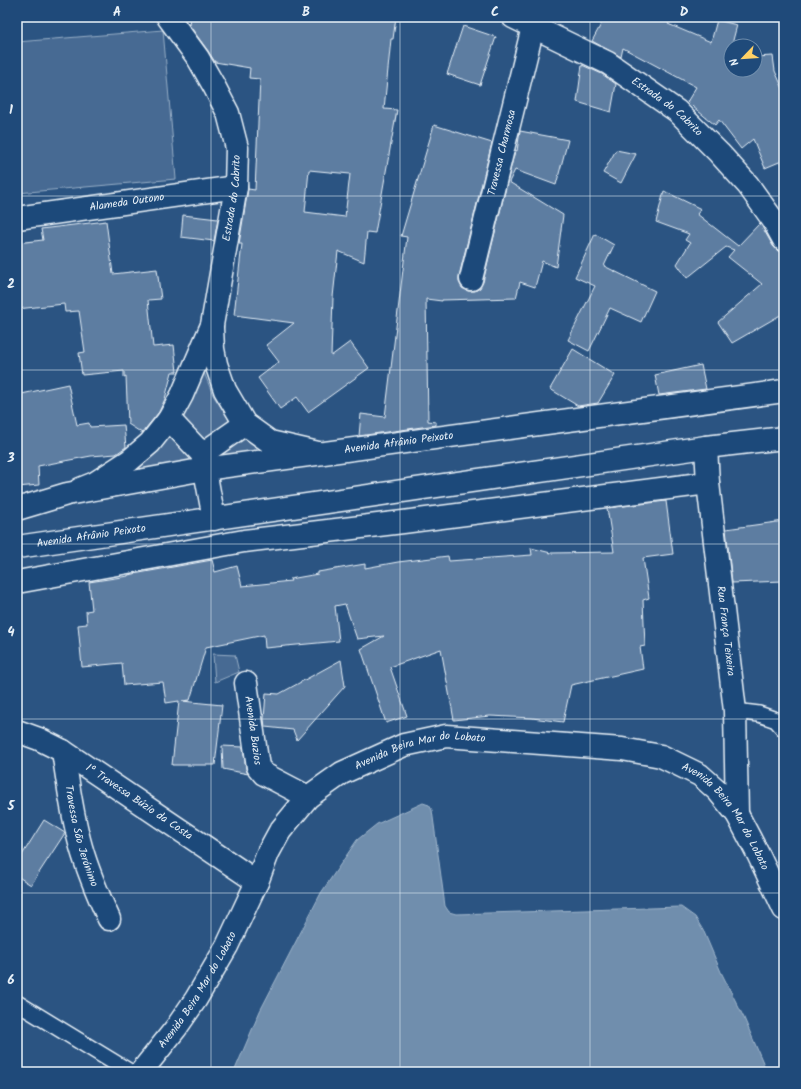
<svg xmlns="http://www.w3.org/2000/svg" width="801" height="1089" viewBox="0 0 801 1089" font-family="Kalam,sans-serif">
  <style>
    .green { fill: #476b93; stroke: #98aec6 }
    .water { fill: #708ead; stroke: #a0b6cb }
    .building { fill: #5d7da1; stroke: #e8f1f8; fill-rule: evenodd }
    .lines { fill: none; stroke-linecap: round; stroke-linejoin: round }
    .service-casing { stroke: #e8f1f8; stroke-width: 18 }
    .minor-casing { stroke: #e8f1f8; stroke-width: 25 }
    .secondary-casing { stroke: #e8f1f8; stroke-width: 25 }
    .primary-casing { stroke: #e8f1f8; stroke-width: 25 }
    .service { stroke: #1f4a7a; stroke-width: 15 }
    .minor { stroke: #1f4a7a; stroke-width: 22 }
    .secondary { stroke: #1f4a7a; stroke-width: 22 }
    .primary { stroke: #1f4a7a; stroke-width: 22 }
    .grid { fill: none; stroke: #e8f1f8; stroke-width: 1; stroke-opacity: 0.55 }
    .labels { text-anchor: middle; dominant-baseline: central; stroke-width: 3; stroke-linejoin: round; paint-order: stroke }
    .street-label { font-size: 11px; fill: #e8f1f8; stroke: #1f4a7a }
    .neatline { fill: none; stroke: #e8f1f8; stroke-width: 1.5 }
    .grid-label { font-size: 13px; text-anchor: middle; font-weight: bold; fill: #e8f1f8 }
  </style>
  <rect width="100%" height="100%" fill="#2b5482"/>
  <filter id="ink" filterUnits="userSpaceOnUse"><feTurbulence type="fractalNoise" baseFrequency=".025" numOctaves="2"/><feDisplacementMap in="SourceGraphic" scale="8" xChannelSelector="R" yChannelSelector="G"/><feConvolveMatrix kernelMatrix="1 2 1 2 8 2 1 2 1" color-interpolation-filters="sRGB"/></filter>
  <g filter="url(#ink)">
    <!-- green -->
    <g class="green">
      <polygon points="163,30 176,179 17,193 17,42"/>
      <polygon points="201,365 213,395 233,426 264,451 128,476"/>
      <polygon points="213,654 235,655 239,672 215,682"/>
    </g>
    <!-- water -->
    <polygon class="water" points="423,803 429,805 432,810 445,906 449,912 456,914 681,907 695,917 704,932 721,972 744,1018 767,1072 234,1072 260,1011 321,893 357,840 377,824"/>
    <!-- building -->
    <g class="building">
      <path d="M190 17H396L393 39H391L384 109 397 110 375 233 367 232 364 262 338 251 333 297 331 356 350 342 369 368 308 412 297 397 280 409 258 378 279 362 266 345 294 323 234 315 242 244H239L248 189 255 190 260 79 249 78 250 68 215 62 208 51 189 25ZM309 170 350 174 345 217 305 212Z"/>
      <polygon points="605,17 672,17 668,24 711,42 717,20 737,25 728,59 731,59 731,70 755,70 755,57 773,56 775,71 784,91 784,160 765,168 753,139 741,149 719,120 715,125 687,102 696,87 623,48 621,57 592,41"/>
      <polygon points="463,26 496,37 480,85 447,74"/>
      <polygon points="582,65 602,74 616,84 611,112 577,102"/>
      <polygon points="434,125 492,143 459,276 459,282 462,288 468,291 475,291 480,288 483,282 515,150 517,151 520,131 568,140 556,185 515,170 509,182 563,215 556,267 542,261 535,287 520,282 516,298 442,300 442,301 426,299 428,421 436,422 436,425 359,436 361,414 385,417 407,237 401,236"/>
      <polygon points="616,150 636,154 621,183 603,173"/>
      <polygon points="664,191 701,209 697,214 738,246 760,223 773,246 784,257 784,313 732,343 718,322 762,284 728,257 734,250 726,247 687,278 677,264 690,243 685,240 689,234 656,222"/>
      <polygon points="183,215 218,219 214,241 181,237"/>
      <polygon points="106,221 113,274 157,269 161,299 148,300 153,347 174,345 177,372 172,372 165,399 159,412 142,433 128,424 126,376 124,377 124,371 82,375 79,353 85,352 79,311 65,312 64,304 17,309 17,243 43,240 41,229"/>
      <polygon points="595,234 614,245 604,266 655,291 641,322 610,308 589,351 568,340 595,286 575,277"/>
      <polygon points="573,349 615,375 598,403 578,406 550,389"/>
      <polygon points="701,365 706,389 659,395 655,375"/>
      <polygon points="68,384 77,425 89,423 90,427 124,425 126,447 116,454 91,456 38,466 39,485 17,487 17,395"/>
      <polygon points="666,501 673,554 643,558 649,598 643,600 645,646 640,647 643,669 571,685 563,722 532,718 490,716 454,720 441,649 390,667 407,716 386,723 361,649 384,636 357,639 345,604 335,606 339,641 265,648 264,635 206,647 190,700 182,701 222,705 215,765 172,765 179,701 166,703 163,682 124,685 122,663 82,667 78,625 87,624 86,611 92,610 89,582 128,576 128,575 212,560 215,572 237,566 242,586 291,581 290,579 318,574 318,572 365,564 365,568 398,562 448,556 449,561 532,555 531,548 551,553 614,552 607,508"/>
      <polygon points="784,521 784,581 732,583 726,529"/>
      <polygon points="341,660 345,686 297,740 293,730 265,727 264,719 266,693 279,694"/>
      <polygon points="222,746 243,747 246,769 248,774 223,769"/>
      <polygon points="44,820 65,833 31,885 17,876 17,863"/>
    </g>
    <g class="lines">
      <defs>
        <g id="service">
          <polyline points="735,711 759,714 776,720 784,729"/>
          <polyline points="17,1003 130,1072"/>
        </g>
        <g id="minor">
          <path id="s1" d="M513 17 608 63 677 111 719 153 748 185 773 220 784 240"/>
          <path id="s2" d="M17 218 236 187"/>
          <path id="s3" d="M471 279 533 27"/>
          <path id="s4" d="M706 447 708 483 735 711 737 814"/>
          <polyline points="17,582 244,541 403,522 708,483"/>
          <path id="s5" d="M246 683 258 767 264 774 308 797"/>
          <polyline points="17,731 39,739 63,751 257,882"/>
          <path id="s6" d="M63 751C68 783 72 816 81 847 88 872 98 895 109 919"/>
          <path id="s7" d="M141 1072 176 1028 196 999 227 946 257 882 268 853 280 831 308 797 342 773 404 745 446 736 622 749 661 756 700 775 718 791 737 814 758 854 784 909"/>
        </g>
        <g id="secondary">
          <polyline points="212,328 213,349 216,364 225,390 245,424 270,442 318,453"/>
          <path id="s8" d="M80 489 95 483 129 461 150 443 169 419 182 395 212 325 236 187 237 148 228 113 214 86 198 58 168 17"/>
        </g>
        <g id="primary">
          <polyline points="169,419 202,454 214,519"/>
          <polyline points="202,454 245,424"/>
          <path id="s9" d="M17 509 67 494 205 469 784 391"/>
          <path id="s10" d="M17 547 706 447 784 438"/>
        </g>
      </defs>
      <!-- service casing -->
      <use href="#service" class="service-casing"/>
      <!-- minor casing -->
      <use href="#minor" class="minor-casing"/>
      <!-- secondary casing -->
      <use href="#secondary" class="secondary-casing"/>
      <!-- primary casing -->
      <use href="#primary" class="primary-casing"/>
      <!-- service -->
      <use href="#service" class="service"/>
      <!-- minor -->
      <use href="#minor" class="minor"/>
      <!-- secondary -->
      <use href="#secondary" class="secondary"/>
      <!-- primary -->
      <use href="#primary" class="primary"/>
    </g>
  </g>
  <!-- grid -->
  <path class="grid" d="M211 17V1072M400 17V1072M590 17V1072M17 196H784M17 370H784M17 544H784M17 719H784M17 893H784"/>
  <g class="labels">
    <!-- street labels -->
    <g class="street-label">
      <text stroke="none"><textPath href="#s1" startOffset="179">Estrada do Cabrito</textPath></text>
      <text stroke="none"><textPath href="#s3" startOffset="130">Travessa Charmosa</textPath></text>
      <text stroke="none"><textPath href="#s8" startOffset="347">Estrada do Cabrito</textPath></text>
      <text stroke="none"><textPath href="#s2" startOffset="111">Alameda Outono</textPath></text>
      <text stroke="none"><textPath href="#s9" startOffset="388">Avenida Afrânio Peixoto</textPath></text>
      <text stroke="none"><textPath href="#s10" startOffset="75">Avenida Afrânio Peixoto</textPath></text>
      <text stroke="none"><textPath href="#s4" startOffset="185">Rua França Teixeira</textPath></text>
      <text stroke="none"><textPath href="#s5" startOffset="48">Avenida Buzios</textPath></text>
      <text stroke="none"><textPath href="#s7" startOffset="448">Avenida Beira Mar do Lobato</textPath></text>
      <text transform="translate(139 802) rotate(34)">1ª Travessa Búzio da Costa</text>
      <text stroke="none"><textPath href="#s7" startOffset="784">Avenida Beira Mar do Lobato</textPath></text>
      <text stroke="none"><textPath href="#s6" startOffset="87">Travessa São Jerónimo</textPath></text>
      <text stroke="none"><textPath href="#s7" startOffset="100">Avenida Beira Mar do Lobato</textPath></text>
    </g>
  </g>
  <!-- margin -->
  <rect width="801" height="1089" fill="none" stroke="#1f4a7a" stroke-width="44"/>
  <!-- north arrow -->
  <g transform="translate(743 58) rotate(245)"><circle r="19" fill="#1f4a7a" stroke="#6f8dac"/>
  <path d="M0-3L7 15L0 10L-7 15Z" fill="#ffd166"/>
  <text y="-6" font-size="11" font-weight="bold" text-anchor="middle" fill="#e8f1f8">N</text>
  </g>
  <rect x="22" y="22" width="757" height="1045" class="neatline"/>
  <g class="grid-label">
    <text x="117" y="16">A</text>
    <text x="306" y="16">B</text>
    <text x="495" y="16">C</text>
    <text x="684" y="16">D</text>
    <text x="11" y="114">1</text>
    <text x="11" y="288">2</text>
    <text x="11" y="462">3</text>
    <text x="11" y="636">4</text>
    <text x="11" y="810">5</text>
    <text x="11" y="984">6</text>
  </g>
</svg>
